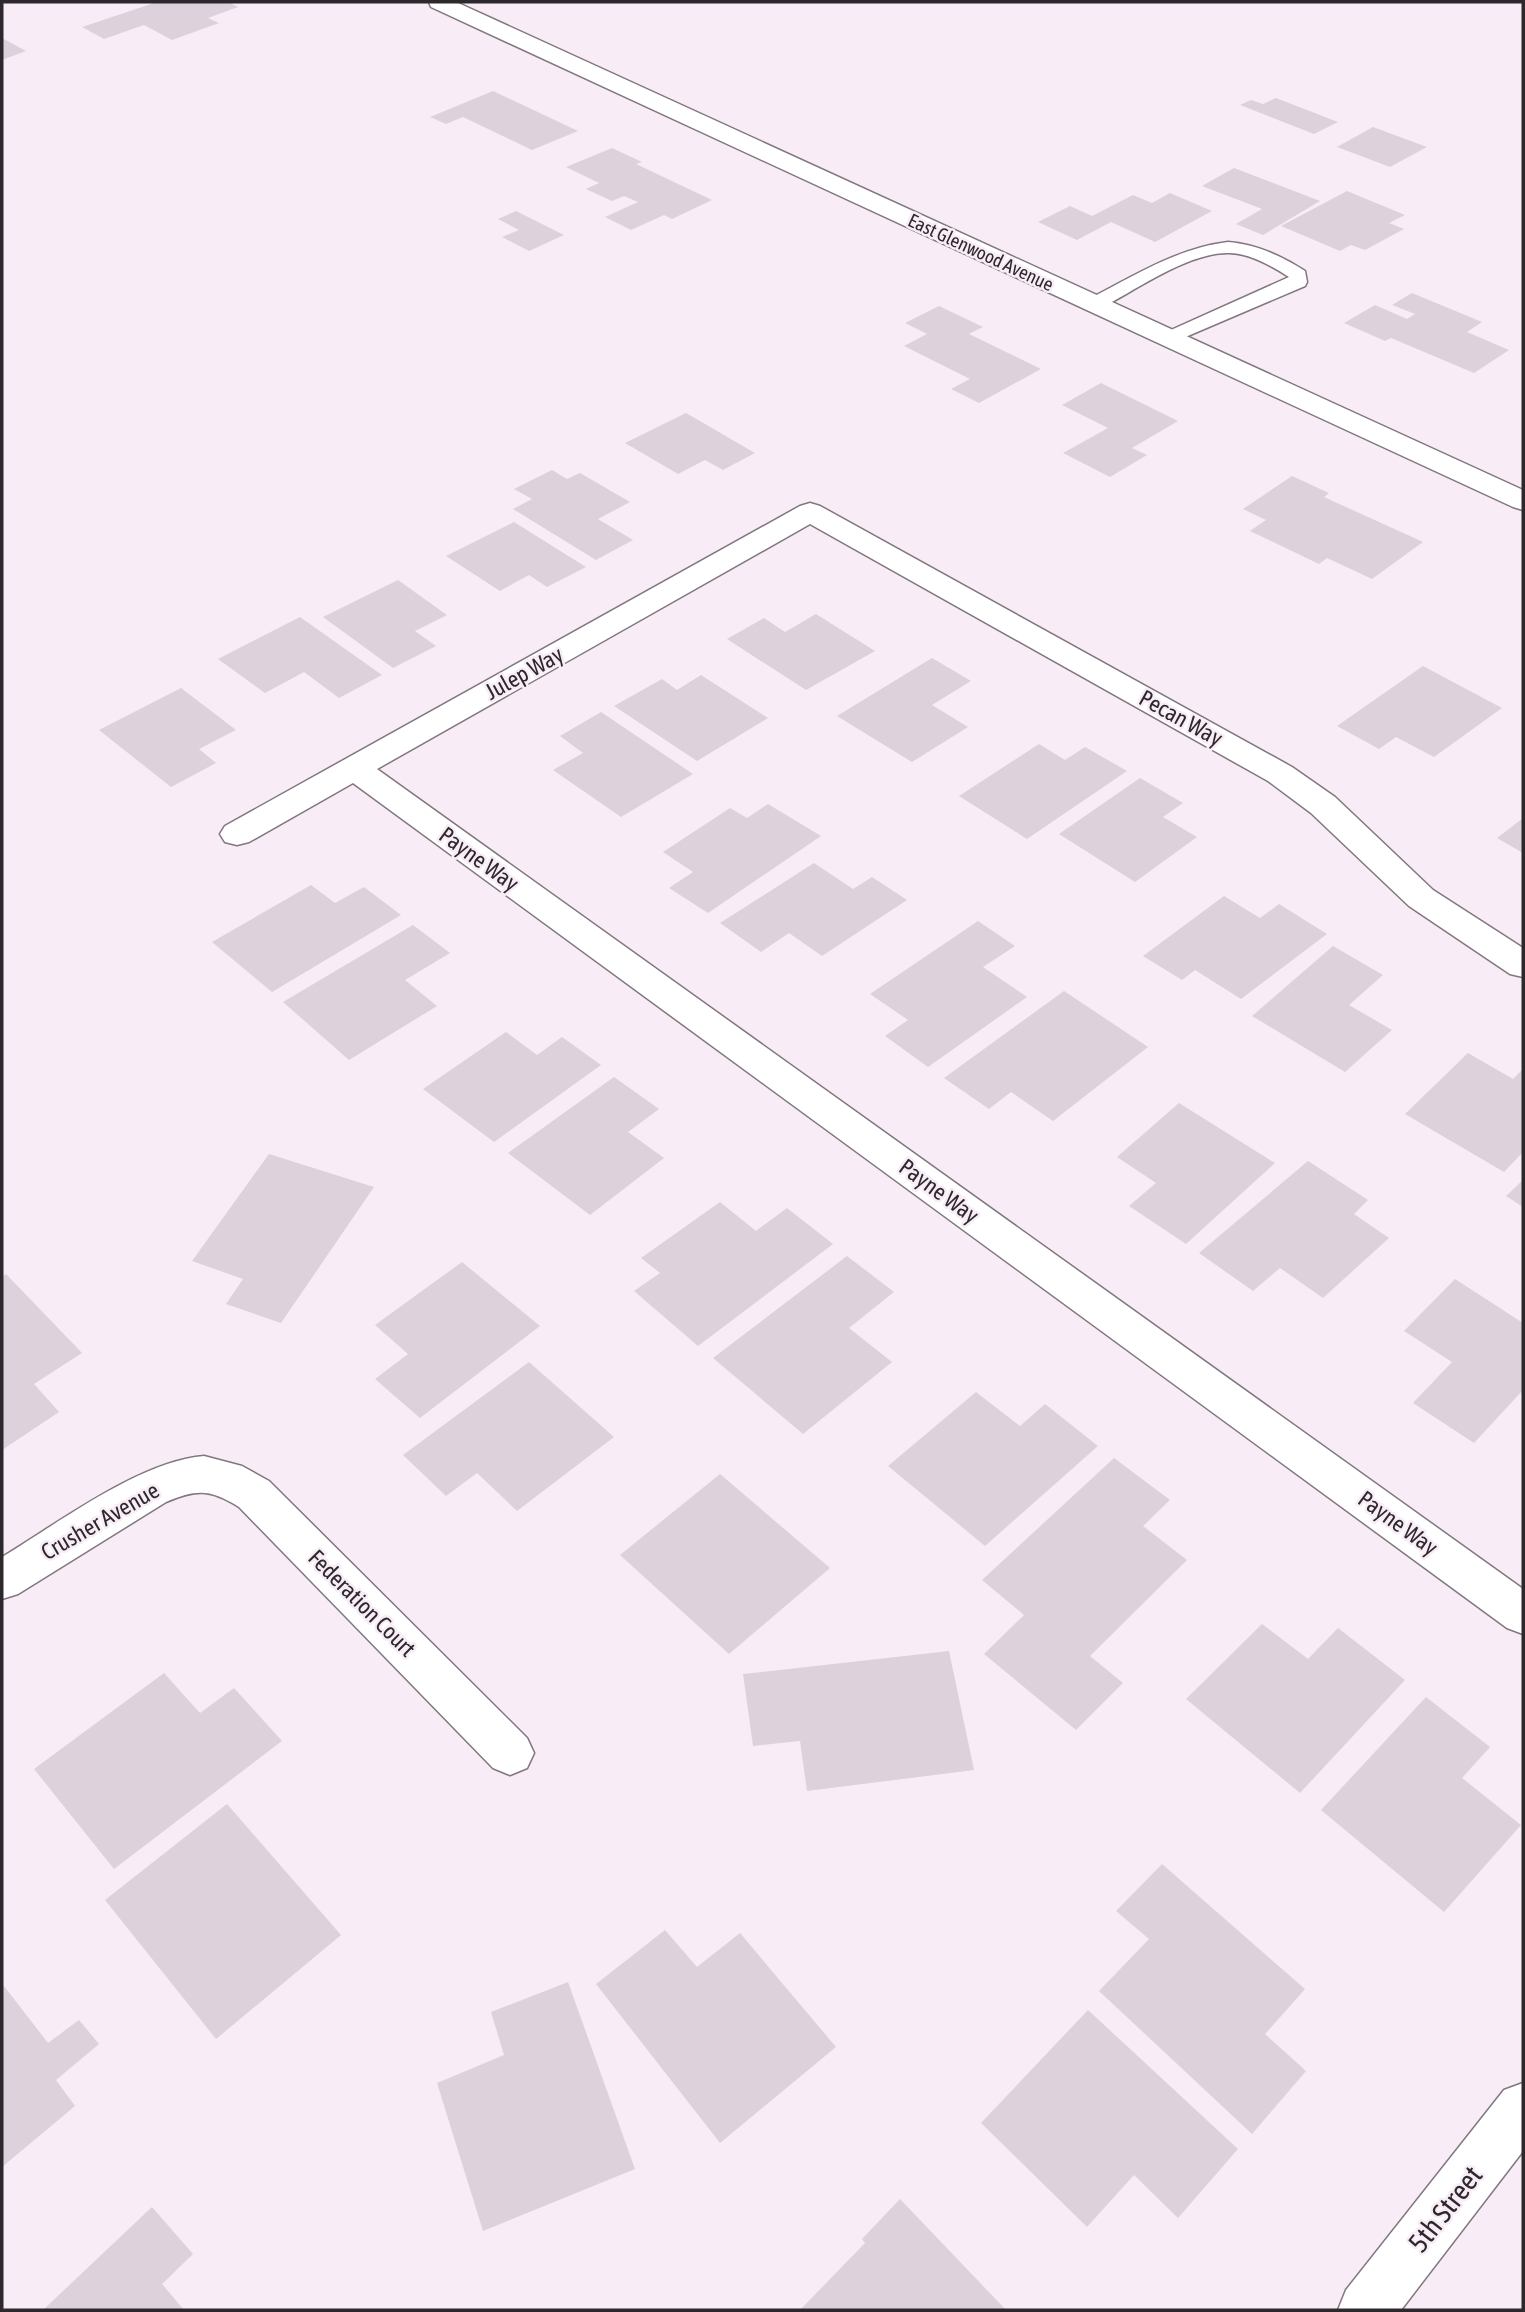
<svg xmlns="http://www.w3.org/2000/svg" width="1525" height="2312" viewBox="0 0 1525 2312" font-family="'Asap Condensed',sans-serif">
  <style>
    .building { fill: #ddd2db }
    .lines { fill: none; stroke-linecap: round; stroke-linejoin: round }
    .lane-casing { stroke: #81777f; stroke-width: 3 }
    .street-casing { stroke: #81777f; stroke-width: 3 }
    .lane { fill: #fff; fill-rule: evenodd }
    .street { fill: #fff; fill-rule: evenodd }
    .labels { text-anchor: middle; dominant-baseline: central; stroke-width: 5; stroke-linejoin: round; paint-order: stroke }
    .far-street-label { font-size: 19px; fill: #2c282b; stroke: #f8ecf6 }
    .street-label { font-size: 23px; fill: #2c282b; stroke: #f8ecf6 }
    .near-street-label { font-size: 28px; fill: #2c282b; stroke: #f8ecf6 }
  </style>
  <rect width="100%" height="100%" fill="#f8ecf6"/>
  <!-- building -->
  <g class="building">
    <polygon points="157,2 228,2 238,7 208,18 219,23 172,40 144,25 104,39 82,27"/>
    <polygon points="2,38 26,51 2,60"/>
    <polygon points="493,91 578,131 532,150 463,117 446,124 430,117"/>
    <polygon points="1276,98 1338,122 1314,134 1240,105 1251,100 1263,104"/>
    <polygon points="1373,127 1427,147 1390,167 1337,147"/>
    <polygon points="612,148 642,162 636,164 712,200 672,219 664,215 631,230 605,217 638,202 624,196 612,201 586,189 599,183 566,167"/>
    <polygon points="1234,168 1320,201 1263,235 1236,224 1262,209 1202,186"/>
    <polygon points="1347,191 1405,215 1389,223 1404,229 1365,250 1351,245 1340,251 1281,226"/>
    <polygon points="1170,193 1212,211 1155,242 1111,222 1077,240 1038,222 1070,206 1092,216 1133,195 1152,203"/>
    <polygon points="516,211 564,235 529,251 502,237 519,230 498,219"/>
    <polygon points="1412,293 1482,322 1467,332 1509,350 1474,373 1391,338 1385,341 1344,323 1375,305 1407,319 1415,314 1392,305"/>
    <polygon points="939,306 983,327 969,334 1041,369 979,403 951,389 970,379 904,346 927,334 905,323"/>
    <polygon points="1101,383 1178,421 1132,448 1147,455 1110,477 1063,453 1108,428 1062,405"/>
    <polygon points="686,413 755,453 723,470 705,460 678,474 625,443"/>
    <polygon points="552,470 567,479 580,473 630,502 598,519 633,540 596,560 513,509 532,499 514,489"/>
    <polygon points="1292,476 1329,493 1324,497 1423,542 1372,579 1327,558 1319,564 1250,531 1266,520 1243,509"/>
    <polygon points="514,522 586,567 547,587 529,575 500,591 446,556"/>
    <polygon points="398,580 447,615 415,631 436,646 393,668 323,617"/>
    <polygon points="816,614 875,651 806,690 727,639 764,618 785,632"/>
    <polygon points="300,617 382,675 339,698 304,672 265,693 218,659"/>
    <polygon points="932,658 971,681 932,705 968,727 912,762 837,716"/>
    <polygon points="1423,666 1502,708 1434,757 1396,737 1379,749 1337,726"/>
    <polygon points="701,675 768,718 697,761 614,706 662,679 677,690"/>
    <polygon points="181,688 236,730 199,749 216,763 171,787 99,730"/>
    <polygon points="601,712 693,774 621,817 553,770 583,753 560,736"/>
    <polygon points="1039,744 1065,760 1085,747 1127,771 1027,839 959,796"/>
    <polygon points="1140,778 1183,803 1163,817 1197,837 1135,882 1059,834"/>
    <polygon points="768,804 821,836 708,913 669,888 693,872 663,852 730,808 747,818"/>
    <polygon points="1523,818 1523,853 1497,838"/>
    <polygon points="814,863 853,889 872,877 907,900 822,956 789,933 761,952 720,923"/>
    <polygon points="311,885 335,903 364,887 401,915 272,992 212,942"/>
    <polygon points="1224,896 1260,918 1279,904 1327,934 1241,999 1195,970 1182,980 1143,956"/>
    <polygon points="978,921 1015,946 983,967 1027,997 928,1067 885,1036 908,1020 870,994"/>
    <polygon points="413,925 450,953 405,980 437,1006 349,1060 283,1002"/>
    <polygon points="1333,946 1383,975 1349,1005 1392,1030 1345,1072 1252,1016"/>
    <polygon points="1064,991 1148,1047 1053,1121 1011,1092 989,1109 944,1078"/>
    <polygon points="506,1032 537,1055 562,1037 601,1065 494,1142 423,1089"/>
    <polygon points="1468,1053 1513,1079 1523,1069 1523,1152 1504,1172 1405,1114"/>
    <polygon points="614,1077 659,1109 628,1132 664,1158 590,1215 508,1153"/>
    <polygon points="1179,1103 1275,1163 1186,1244 1129,1206 1156,1183 1117,1157"/>
    <polygon points="269,1154 374,1187 281,1323 226,1304 243,1279 192,1261"/>
    <polygon points="1308,1161 1368,1200 1354,1214 1389,1238 1323,1298 1280,1268 1253,1291 1199,1253"/>
    <polygon points="1523,1180 1523,1207 1506,1196"/>
    <polygon points="720,1202 756,1231 787,1208 833,1244 698,1346 634,1291 660,1273 641,1258"/>
    <polygon points="847,1256 894,1292 849,1328 892,1362 803,1434 713,1358"/>
    <polygon points="462,1262 540,1326 420,1418 375,1379 408,1354 375,1325"/>
    <polygon points="6,1274 82,1353 34,1384 59,1412 2,1450 2,1277"/>
    <polygon points="1455,1279 1523,1323 1523,1390 1474,1443 1413,1403 1452,1362 1404,1331"/>
    <polygon points="529,1362 614,1437 517,1511 477,1473 446,1496 403,1455"/>
    <polygon points="976,1392 1020,1426 1045,1404 1098,1446 985,1546 888,1466"/>
    <polygon points="1114,1458 1170,1500 1143,1526 1187,1560 1090,1656 1123,1683 1076,1730 984,1654 1024,1615 982,1580"/>
    <polygon points="720,1474 830,1568 729,1654 620,1555"/>
    <polygon points="1262,1624 1308,1659 1338,1628 1405,1680 1300,1793 1186,1699"/>
    <polygon points="949,1651 974,1770 807,1791 800,1741 753,1746 743,1674"/>
    <polygon points="164,1673 200,1713 234,1688 282,1741 114,1869 34,1769"/>
    <polygon points="1426,1697 1490,1747 1462,1778 1521,1825 1444,1912 1321,1810"/>
    <polygon points="227,1804 341,1935 216,2039 105,1900"/>
    <polygon points="1162,1864 1305,1989 1265,2034 1306,2071 1252,2134 1099,1991 1149,1939 1116,1911"/>
    <polygon points="665,1930 697,1967 740,1933 836,2047 720,2143 596,1984"/>
    <polygon points="568,1982 635,2169 483,2231 437,2083 504,2055 491,2012"/>
    <polygon points="4,1986 48,2043 79,2020 99,2044 56,2080 75,2106 2,2167 2,1988"/>
    <polygon points="1088,2010 1238,2149 1178,2218 1134,2175 1087,2227 981,2123"/>
    <polygon points="900,2199 1006,2310 800,2310 865,2243 862,2239"/>
    <polygon points="152,2207 193,2254 162,2284 184,2310 43,2310"/>
  </g>
  <g class="lines">
    <defs>
      <path id="lane" d="M1228 242C1255 244 1282 256 1305 271L1307 282 1305 286 1169 344 1162 342 1159 338 1162 334 1289 277C1272 266 1249 253 1229 253 1189 252 1136 290 1101 308L1094 310 1085 304 1087 300C1132 277 1177 248 1228 242Z"/>
      <g id="street">
        <polygon points="429,2 456,2 1523,490 1523,510 1513,507 431,7"/>
        <polygon points="810,503 820,506 1292,767 1335,797 1433,890 1523,948 1523,977 1510,974 1409,906 1311,813 1268,781 810,524 377,769 1523,1589 1523,1634 1507,1628 353,783 249,842 237,845 225,842 220,834 225,826 800,506"/>
        <path d="M204 1456 242 1466 269 1481 527 1738 534 1753 527 1768 510 1775 493 1768 239 1507C210 1489 197 1489 166 1502L18 1594 2 1599V1557C57 1524 140 1461 204 1456Z"/>
        <polygon points="1523,2083 1523,2151 1401,2310 1338,2310 1346,2290 1504,2090"/>
      </g>
    </defs>
    <!-- lane casing -->
    <use href="#lane" class="lane-casing"/>
    <!-- street casing -->
    <use href="#street" class="street-casing"/>
    <!-- lane -->
    <use href="#lane" class="lane"/>
    <!-- street -->
    <use href="#street" class="street"/>
  </g>
  <g class="labels">
    <!-- far-street labels -->
    <g class="far-street-label">
      <text transform="translate(981 252) rotate(25)">East Glenwood Avenue</text>
    </g>
    <!-- street labels -->
    <g class="street-label">
      <text transform="translate(524 673) rotate(-29)">Julep Way</text>
      <text transform="translate(1181 718) rotate(29)">Pecan Way</text>
      <text transform="translate(479 859) rotate(36)">Payne Way</text>
      <text transform="translate(939 1191) rotate(36)">Payne Way</text>
      <text transform="translate(100 1521) rotate(-30)">Crusher Avenue</text>
      <text transform="translate(1398 1523) rotate(36)">Payne Way</text>
      <text transform="translate(362 1603) rotate(45)">Federation Court</text>
    </g>
    <!-- near-street labels -->
    <g class="near-street-label">
      <text transform="translate(1445 2209) rotate(-52)">5th Street</text>
    </g>
  </g>
  <!-- border -->
  <rect width="1525" height="2312" fill="none" stroke="#2c282b" stroke-width="7"/>
</svg>
